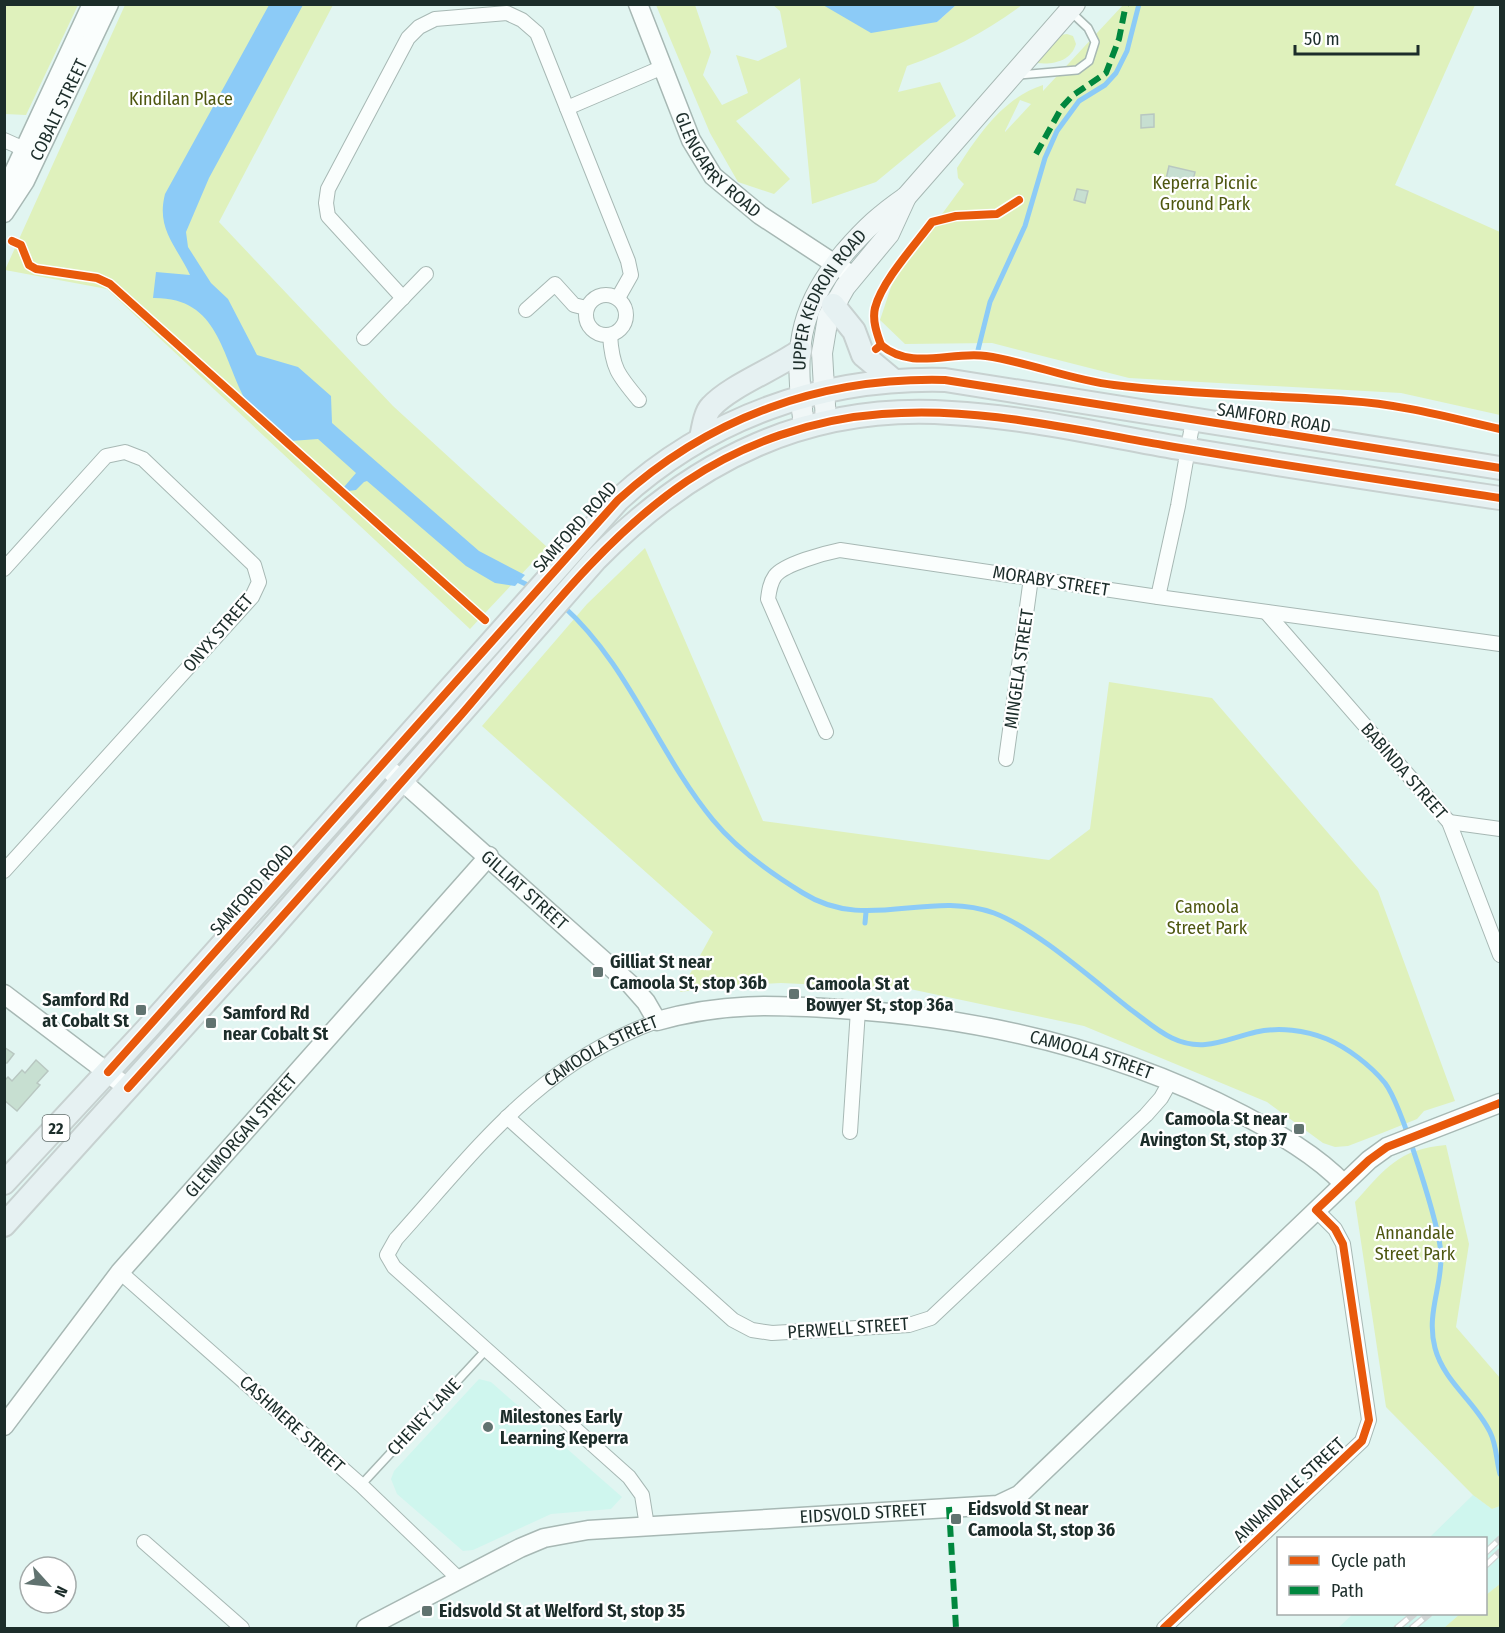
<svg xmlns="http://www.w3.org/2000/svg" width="1505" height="1633" viewBox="0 0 1505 1633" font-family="'Fira Sans Condensed',sans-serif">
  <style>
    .built { fill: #cff6ee }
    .green { fill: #dff1bc; fill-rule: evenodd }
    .water { fill: #8ccbf7 }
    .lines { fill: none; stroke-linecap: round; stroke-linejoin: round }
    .stream { stroke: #8ccbf7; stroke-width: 5 }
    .building { fill: #c7dfd1; stroke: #b8c7c1; stroke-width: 1.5 }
    .service-casing { stroke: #a7b8b4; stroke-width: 10 }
    .minor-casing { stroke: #a7b8b4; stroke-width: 16 }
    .tertiary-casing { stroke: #a7b8b4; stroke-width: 21 }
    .secondary-casing { stroke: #a7b8b4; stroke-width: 22 }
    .primary-casing { stroke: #c7d1d0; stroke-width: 26 }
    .service { stroke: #fafefd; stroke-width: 7 }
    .minor { stroke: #fafefd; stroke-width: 14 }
    .tertiary { stroke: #fafefd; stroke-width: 18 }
    .secondary { stroke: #f0f7f7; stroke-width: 20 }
    .primary { stroke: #e6f1f2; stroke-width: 22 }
    .rail-casing { stroke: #d0d6d5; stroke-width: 7 }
    .rail { stroke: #fff; stroke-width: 4.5; stroke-dasharray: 14; stroke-linecap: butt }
    .quiet { stroke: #00873e; stroke-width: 6; stroke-dasharray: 12 6; stroke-linecap: butt }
    .cycleway-casing { stroke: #fff; stroke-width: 11 }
    .cycleway { stroke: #e8590c; stroke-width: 8 }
    .poi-dot { fill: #617370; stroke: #fff; stroke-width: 2 }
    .labels { text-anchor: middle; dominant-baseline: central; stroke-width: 4.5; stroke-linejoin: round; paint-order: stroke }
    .shield { fill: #fff; stroke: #606c6a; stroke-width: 1.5 }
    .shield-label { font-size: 16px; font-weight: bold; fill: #1c2d2a }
    .park-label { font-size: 18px; fill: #4e5710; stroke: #fff }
    .street-label { font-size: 18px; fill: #1c2d2a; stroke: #fff }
    .poi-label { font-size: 18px; font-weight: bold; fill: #1c2d2a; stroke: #fff; text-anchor: start }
  </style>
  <rect width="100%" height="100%" fill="#e1f5f1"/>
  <!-- built -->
  <g class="built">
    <polygon points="479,1379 491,1382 622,1497 611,1509 551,1514 473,1550 463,1551 397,1494 391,1479 394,1471"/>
    <polygon points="1473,1495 1492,1509 1500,1506 1500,1584 1486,1595 1486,1538 1429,1538"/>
    <polygon points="1353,1614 1460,1614 1444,1628 1338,1628"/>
  </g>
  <!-- green -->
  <g class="green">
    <polygon points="5,4 78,5 26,115 5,114"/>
    <polygon points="125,5 333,5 219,222 393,406 547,547 470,629 107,289 5,270"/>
    <path d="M656 5H695L711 52 703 75 722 105 748 93 736 55 758 61 787 47 780 11 773 5H823L937 22 956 5H1022C985 32 950 51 907 66L898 92 940 82 956 116 876 182 812 204 800 78 736 121 790 179 774 194 738 182 710 133Z"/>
    <path d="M1123 5H1475L1395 185 1500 232V415L1401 393 1129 378 992 343 905 344 880 320 893 281 964 184 958 178 957 168C979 134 1003 98 1043 85V91ZM1020 100 1031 104 1005 132V131Z"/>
    <path d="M1067 34 1073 36 1076 44C1071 61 1053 65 1037 63L1060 35Z"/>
    <polygon points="645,548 763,821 1049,860 1090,829 1109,682 1212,698 1378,891 1455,1101 1424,1111 1417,1119 1382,1133 1348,1146 1335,1147 1323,1143 1267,1102 1084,1026 910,989 781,983 722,986 680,992 713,932 482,726 587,604"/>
    <path d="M1446 1145 1469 1244 1456 1327 1500 1378V1506L1492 1509 1473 1495 1386 1407 1355 1202C1385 1169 1398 1149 1446 1145Z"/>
    <polygon points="1500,1584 1500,1628 1444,1628 1460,1614 1486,1614 1486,1595"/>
  </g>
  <!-- water -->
  <g class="water">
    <path d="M269 5H303L209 178 186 232 188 247 211 283 228 299 257 355 298 367 331 396 332 423 479 551 525 575 515 586 495 583 466 566 367 481 364 482 356 490 349 491 344 487 356 473 318 439 291 441C278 430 254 416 246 401 221 355 219 297 153 298L156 272 190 275C176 245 156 229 165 194Z"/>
    <polygon points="823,5 823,4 956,5 937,22 871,33"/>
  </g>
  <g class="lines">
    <!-- stream -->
    <g class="stream">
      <polyline points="978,350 990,302 1025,226 1045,158 1057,131 1079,101 1105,85 1116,73 1127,51 1139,4"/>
      <polyline points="513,578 532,587"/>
      <path d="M563 606C629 665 657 752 713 820 737 849 770 873 803 893 866 933 929 889 994 913 1036 929 1093 980 1130 1009 1144 1019 1157 1031 1172 1038 1203 1053 1226 1039 1256 1032 1279 1027 1305 1030 1327 1039 1348 1048 1370 1065 1385 1083 1401 1104 1440 1227 1441 1255 1442 1287 1426 1314 1435 1348 1444 1382 1475 1401 1490 1432 1497 1446 1496 1460 1500 1474"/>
      <polyline points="865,923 866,912"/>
    </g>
  </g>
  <!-- building -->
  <g class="building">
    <polygon points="1154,114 1154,127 1141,128 1141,115"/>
    <polygon points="1169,166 1195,172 1192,185 1166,179"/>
    <polygon points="1077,189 1088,191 1085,203 1074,200"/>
    <polygon points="4,1047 14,1054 7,1063 4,1063"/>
    <polygon points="36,1060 48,1071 37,1083 40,1085 17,1111 4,1100 4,1081 8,1077 12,1081 22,1070 25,1073"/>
  </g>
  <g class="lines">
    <defs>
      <g id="service">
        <polyline points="1019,75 1077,70 1089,61 1095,42 1088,28 1071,12"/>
        <polyline points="361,1485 486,1350"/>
      </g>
      <g id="minor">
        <polyline points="567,108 663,67"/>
        <polyline points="4,140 33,153"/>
        <circle cx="606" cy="315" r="20"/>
        <polyline points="403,298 328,216 326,203 328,189 408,38 419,27 435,19 507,13 522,20 537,33 628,261 631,275 618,298"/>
        <polyline points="526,310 555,284 574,305 586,308"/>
        <path d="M610 335C612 368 618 375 639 400"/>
        <polyline points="364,338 426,274"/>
        <polyline points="4,569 106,456 125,452 143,459 254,565 259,582 252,597 4,871"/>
        <polyline points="1158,597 1178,506 1193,420"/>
        <polyline points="1266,612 1449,822 1500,955"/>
        <path d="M826 732 768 599C769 591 770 583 775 576 784 564 825 553 840 550L1158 597 1500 644"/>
        <polyline points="1006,759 1031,578"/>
        <polyline points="1449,822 1500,829"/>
        <polyline points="507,1117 733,1320 752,1330 772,1333 909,1325 931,1318 1146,1115 1161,1098 1170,1082"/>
        <polyline points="850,1132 858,1010"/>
        <polyline points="120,1272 361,1485 460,1580"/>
        <path id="s1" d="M647 1526 642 1495 629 1477 394 1267 387 1255 396 1239C478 1148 537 1065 657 1021"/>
        <polyline points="144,1542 242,1628"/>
        <polyline points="1164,1628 1362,1441 1369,1420 1343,1244 1335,1229 1316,1210"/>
      </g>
      <g id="tertiary">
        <path id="s2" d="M638 4 691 140 713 176 760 215 853 276"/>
        <polyline points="5,201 12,176 92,4"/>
        <path id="s3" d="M4 213 25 181 109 4"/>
        <path id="s4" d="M384 765 631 985 646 1002 657 1021C724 1002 773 1005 841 1009 983 1018 1117 1049 1243 1115 1279 1134 1316 1155 1344 1184"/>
        <polyline points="4,994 128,1088"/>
        <path id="s5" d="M4 1426 120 1272 489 856"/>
        <path id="s6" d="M366 1628 520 1548 544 1538 588 1530 998 1505 1019 1495 1369 1160 1387 1147 1500 1103"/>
      </g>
      <g id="secondary">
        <polyline points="826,422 822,353 828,317 845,287 889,234 906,197"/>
        <path id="s7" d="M804 427C795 352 795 312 845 252 866 228 880 215 906 197L1075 4"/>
      </g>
      <g id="primary">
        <polyline points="833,305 854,331 863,355 893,380"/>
        <path d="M701 438C703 429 705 413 711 407 730 386 775 369 800 351"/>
        <path d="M4 1183 147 1029 618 500C709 417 822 377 945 380L1500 468"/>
        <path d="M4 1225 266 935 596 559C695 459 808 403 951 413 1028 417 1103 435 1179 448 1286 466 1393 482 1500 498"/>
      </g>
    </defs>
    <!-- service casing -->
    <use href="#service" class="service-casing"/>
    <!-- minor casing -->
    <use href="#minor" class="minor-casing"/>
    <!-- tertiary casing -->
    <use href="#tertiary" class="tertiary-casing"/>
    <!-- secondary casing -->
    <use href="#secondary" class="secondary-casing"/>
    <!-- primary casing -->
    <use href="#primary" class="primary-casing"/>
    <!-- service -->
    <use href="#service" class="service"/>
    <!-- minor -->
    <use href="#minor" class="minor"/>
    <!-- tertiary -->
    <use href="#tertiary" class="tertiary"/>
    <!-- secondary -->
    <use href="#secondary" class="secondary"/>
    <!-- primary -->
    <use href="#primary" class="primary"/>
    <defs>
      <g id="rail">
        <polyline points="1486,1552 1500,1539"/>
        <polyline points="1486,1565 1500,1552"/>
        <polyline points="1397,1628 1414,1614"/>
        <polyline points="1412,1628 1429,1614"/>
      </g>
    </defs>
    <!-- rail casing -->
    <use href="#rail" class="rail-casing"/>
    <!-- rail -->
    <use href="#rail" class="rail"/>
    <!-- quiet -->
    <g class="quiet">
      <polyline points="1036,154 1062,107 1072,96 1106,73 1119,39 1126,4"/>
      <polyline points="949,1507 956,1628"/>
    </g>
    <defs>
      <g id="cycleway">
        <polyline points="12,241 21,245 29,265 36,269 97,278 110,284 485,620"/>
        <path d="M881 345C877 334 872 320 875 308 882 281 915 245 932 222L956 216 997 214 1019 200"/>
        <path d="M876 349 881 345C912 371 950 351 986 356 1029 362 1070 380 1114 385 1192 395 1271 395 1349 401 1400 404 1451 418 1500 429"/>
        <path d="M108 1072 618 500C709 417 822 377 945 380L1500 468"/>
        <path d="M128 1088C240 964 351 840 461 715 530 635 599 540 687 481 744 443 813 419 882 414 976 406 1070 429 1163 445 1275 464 1388 481 1500 498"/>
        <polyline points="1164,1628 1362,1441 1369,1420 1343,1244 1335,1229 1316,1210 1369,1160 1387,1147 1500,1103"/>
      </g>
    </defs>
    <!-- cycleway casing -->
    <use href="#cycleway" class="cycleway-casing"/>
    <!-- cycleway -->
    <use href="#cycleway" class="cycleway"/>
  </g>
  <!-- markers -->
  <g class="poi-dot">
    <rect x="592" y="966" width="12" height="12" rx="3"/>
    <rect x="788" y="988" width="12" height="12" rx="3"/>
    <rect x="135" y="1004" width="12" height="12" rx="3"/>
    <rect x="205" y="1017" width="12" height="12" rx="3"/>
    <rect x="1293" y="1123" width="12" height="12" rx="3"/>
    <circle cx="488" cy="1427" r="6"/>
    <rect x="950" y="1513" width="12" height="12" rx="3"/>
    <rect x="421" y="1605" width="12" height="12" rx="3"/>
  </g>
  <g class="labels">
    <!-- shield labels -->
    <rect class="shield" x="42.5" y="1115" width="27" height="26" rx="4.5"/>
    <g class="shield-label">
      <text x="56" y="1128">22</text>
    </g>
    <!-- park labels -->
    <g class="park-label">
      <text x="181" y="99">Kindilan Place</text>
      <text x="1205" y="183">Keperra Picnic<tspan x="1205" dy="21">Ground Park</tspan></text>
      <text x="1207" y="907">Camoola<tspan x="1207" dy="21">Street Park</tspan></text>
      <text x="1415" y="1233">Annandale<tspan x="1415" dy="21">Street Park</tspan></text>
    </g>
    <!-- street labels -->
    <g class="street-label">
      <text stroke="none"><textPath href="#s3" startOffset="117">COBALT STREET</textPath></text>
      <text stroke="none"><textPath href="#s2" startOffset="182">GLENGARRY ROAD</textPath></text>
      <text stroke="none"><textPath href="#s7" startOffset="135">UPPER KEDRON ROAD</textPath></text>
      <text transform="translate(1274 418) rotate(9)">SAMFORD ROAD</text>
      <text transform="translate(575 527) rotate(-48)">SAMFORD ROAD</text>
      <text transform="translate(1051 581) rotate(9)">MORABY STREET</text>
      <text transform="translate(218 633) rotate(-49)">ONYX STREET</text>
      <text transform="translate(1019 669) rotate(-82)">MINGELA STREET</text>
      <text transform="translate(1404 771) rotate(49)">BABINDA STREET</text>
      <text stroke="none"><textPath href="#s4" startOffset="188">GILLIAT STREET</textPath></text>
      <text transform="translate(252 890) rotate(-48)">SAMFORD ROAD</text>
      <text stroke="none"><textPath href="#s1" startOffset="682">CAMOOLA STREET</textPath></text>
      <text stroke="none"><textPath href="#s4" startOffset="816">CAMOOLA STREET</textPath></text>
      <text stroke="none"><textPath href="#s5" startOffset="375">GLENMORGAN STREET</textPath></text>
      <text transform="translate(848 1328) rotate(-4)">PERWELL STREET</text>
      <text transform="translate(424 1417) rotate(-47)">CHENEY LANE</text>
      <text transform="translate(292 1424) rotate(42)">CASHMERE STREET</text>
      <text transform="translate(1289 1490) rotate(-43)">ANNANDALE STREET</text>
      <text stroke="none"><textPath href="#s6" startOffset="520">EIDSVOLD STREET</textPath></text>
    </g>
    <!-- poi labels -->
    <g class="poi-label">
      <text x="610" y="962">Gilliat St near<tspan x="610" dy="21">Camoola St, stop 36b</tspan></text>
      <text x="806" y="984">Camoola St at<tspan x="806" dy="21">Bowyer St, stop 36a</tspan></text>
      <text x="129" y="1000" text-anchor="end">Samford Rd<tspan x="129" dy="21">at Cobalt St</tspan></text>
      <text x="223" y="1013">Samford Rd<tspan x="223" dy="21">near Cobalt St</tspan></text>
      <text x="1287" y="1119" text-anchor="end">Camoola St near<tspan x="1287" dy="21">Avington St, stop 37</tspan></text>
      <text x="500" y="1417">Milestones Early<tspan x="500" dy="21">Learning Keperra</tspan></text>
      <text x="968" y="1509">Eidsvold St near<tspan x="968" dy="21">Camoola St, stop 36</tspan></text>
      <text x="439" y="1611">Eidsvold St at Welford St, stop 35</text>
    </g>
  </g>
  <!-- border -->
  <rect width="1505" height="1633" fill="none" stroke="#1c2d2a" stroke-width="12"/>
  <!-- legend -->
  <rect x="1277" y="1537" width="210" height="78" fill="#ffffff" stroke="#a4abaa" stroke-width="1.5"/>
  <rect x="1289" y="1556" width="30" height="9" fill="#e8590c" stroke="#a4abaa" stroke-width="1.5"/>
  <text x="1331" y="1567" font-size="18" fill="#1c2d2a">Cycle path</text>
  <rect x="1289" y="1586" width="30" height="9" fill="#00873e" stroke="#a4abaa" stroke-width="1.5"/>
  <text x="1331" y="1597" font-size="18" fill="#1c2d2a">Path</text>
  <!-- north arrow -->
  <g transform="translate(48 1585) rotate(117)"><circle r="28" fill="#ffffff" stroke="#a4abaa" stroke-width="1.5"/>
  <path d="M0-4.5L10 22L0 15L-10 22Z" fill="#617370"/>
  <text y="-9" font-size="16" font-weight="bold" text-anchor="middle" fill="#1c2d2a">N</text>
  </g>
  <!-- scale -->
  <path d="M1295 45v9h123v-9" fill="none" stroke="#1c2d2a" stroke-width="3"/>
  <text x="1304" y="45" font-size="18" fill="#1c2d2a" stroke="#ffffff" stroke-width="4.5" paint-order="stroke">50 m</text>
</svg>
